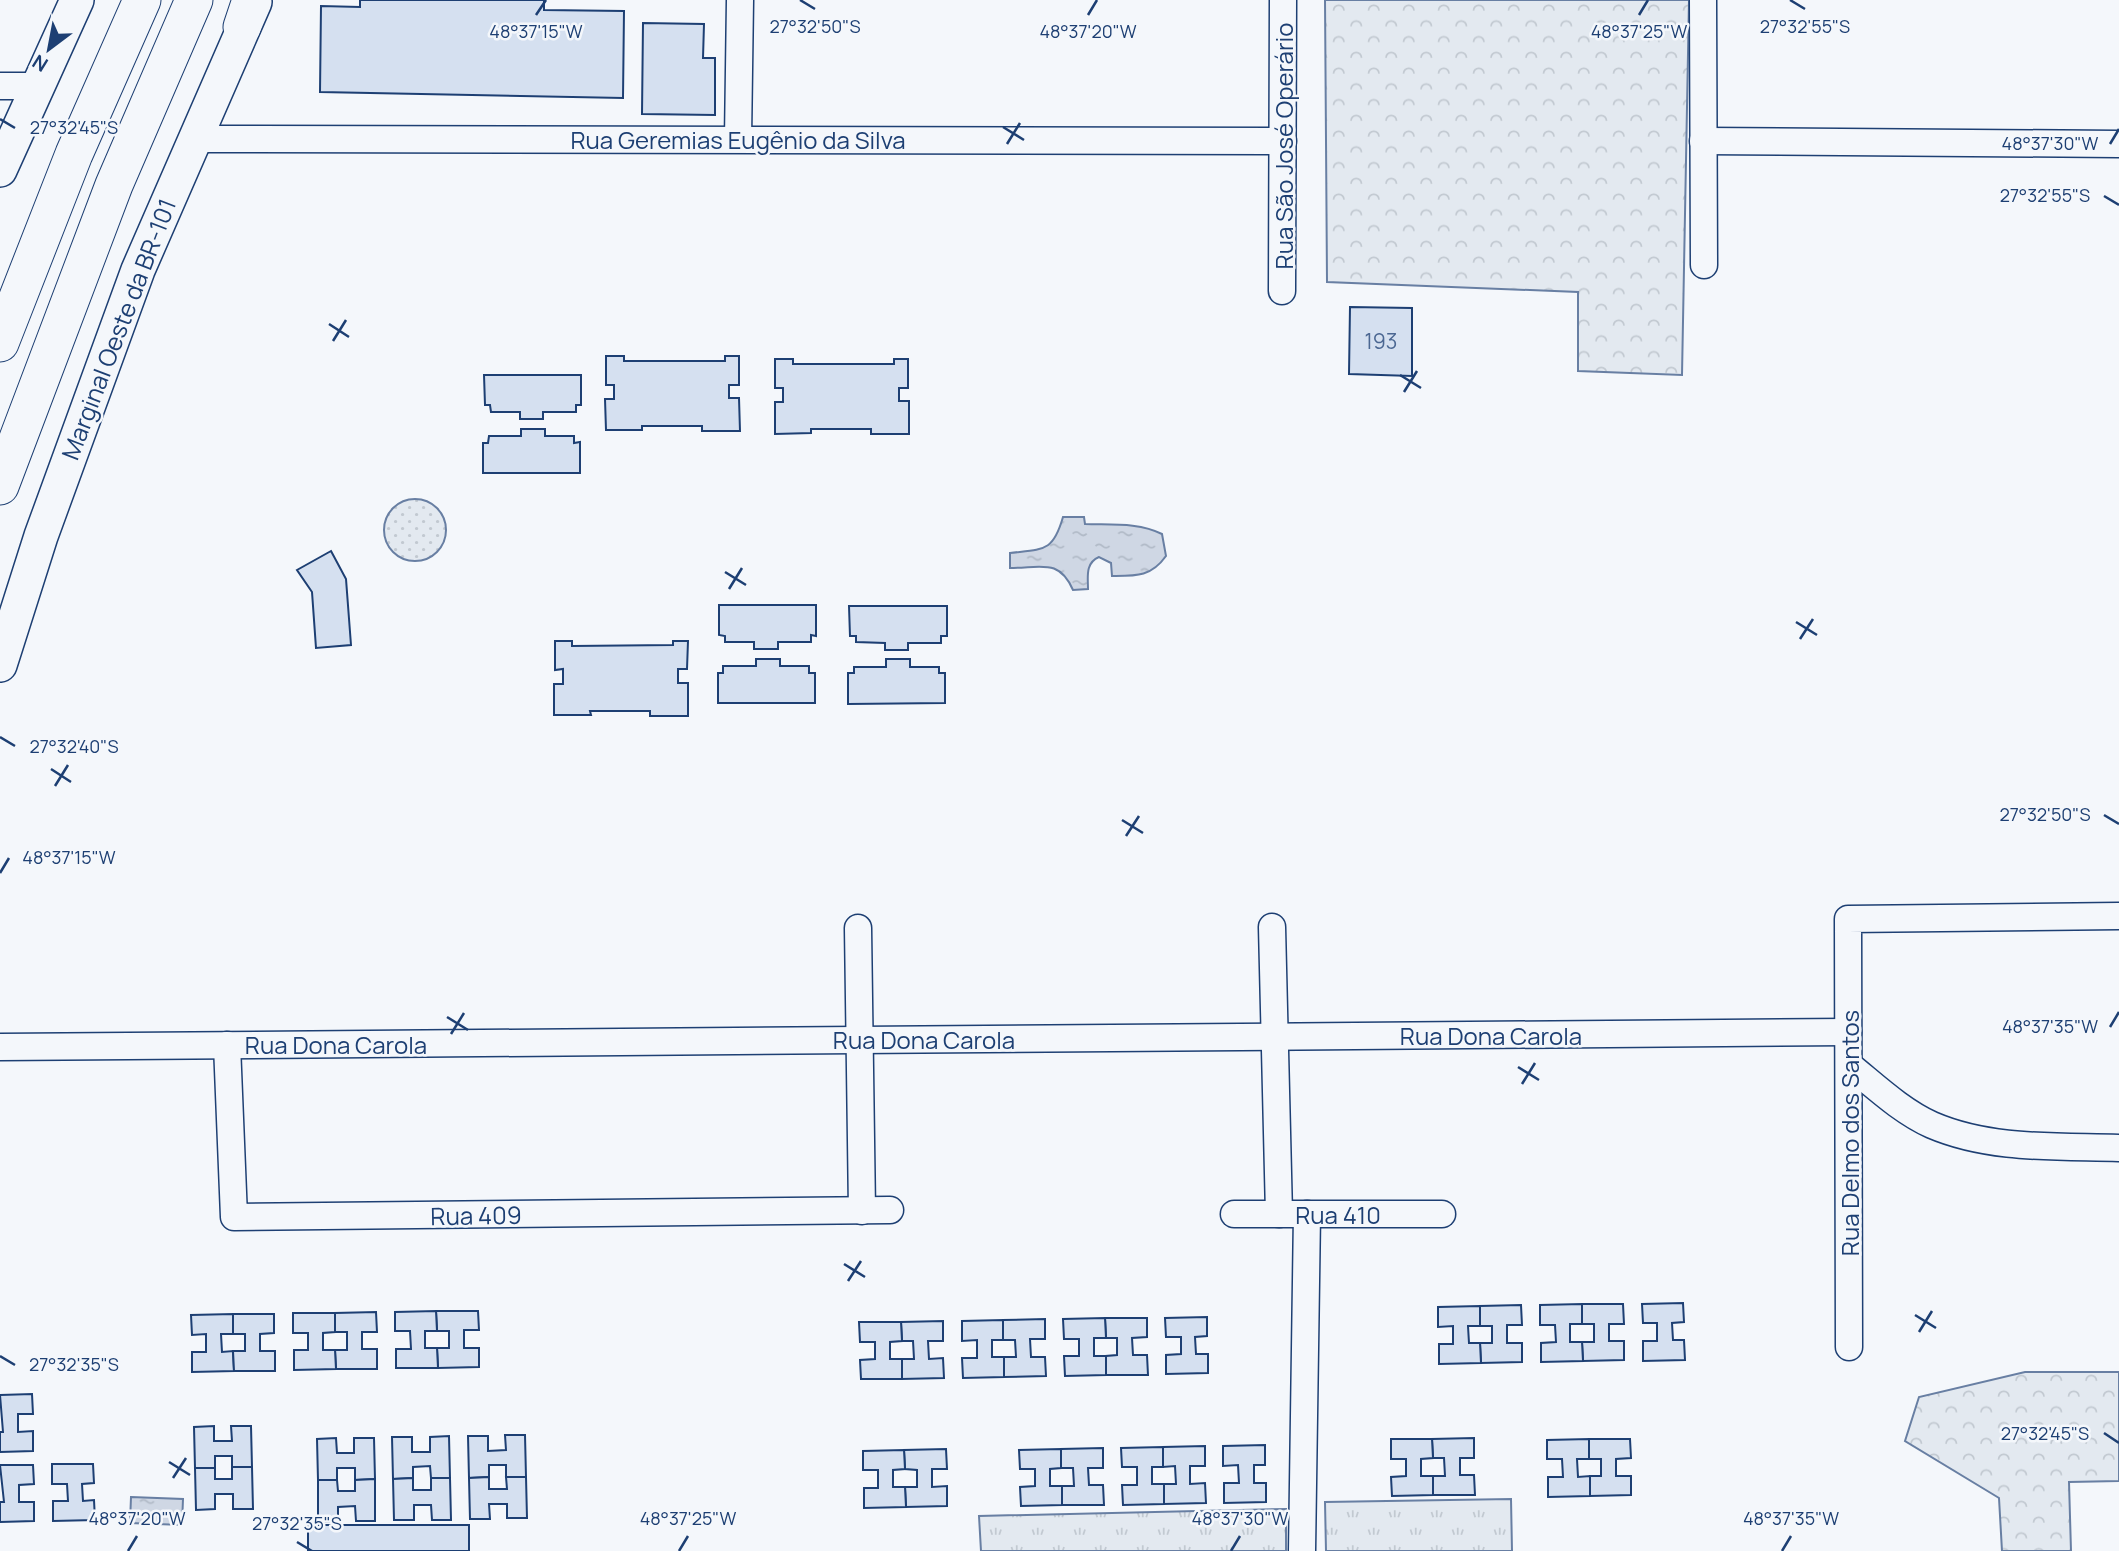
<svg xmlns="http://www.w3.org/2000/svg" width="2119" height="1551" viewBox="0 0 2119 1551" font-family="Manrope,sans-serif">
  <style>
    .grass { fill: url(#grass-dots); stroke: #687fa3; stroke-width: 2 }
    .forest { fill: url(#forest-crowns); stroke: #687fa3; stroke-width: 2 }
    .park { fill: url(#park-tufts); stroke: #687fa3; stroke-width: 2 }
    .water { fill: url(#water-ripples); stroke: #687fa3; stroke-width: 2 }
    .building { fill: #d5e0f0; stroke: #1d3f73; stroke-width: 2 }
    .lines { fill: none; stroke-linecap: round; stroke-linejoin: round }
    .minor-casing { stroke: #1d3f73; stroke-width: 29 }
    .major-casing { stroke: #1d3f73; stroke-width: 36 }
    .highway-casing { stroke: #1d3f73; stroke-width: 39 }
    .minor { stroke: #f4f7fb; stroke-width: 26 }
    .major { stroke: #f4f7fb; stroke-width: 33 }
    .highway { stroke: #f4f7fb; stroke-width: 37 }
    .ticks { fill: none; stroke: #1d3f73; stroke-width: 2.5 }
    .labels { text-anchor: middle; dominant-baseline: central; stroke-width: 5; stroke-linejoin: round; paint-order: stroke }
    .number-label { font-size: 21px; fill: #4b6792 }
    .street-label { font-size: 24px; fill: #1d3f73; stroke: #f4f7fb }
    .ticks-label { font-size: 18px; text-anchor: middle; fill: #1d3f73; stroke: #f4f7fb; stroke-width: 5; stroke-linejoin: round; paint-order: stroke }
  </style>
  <defs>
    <pattern id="grass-dots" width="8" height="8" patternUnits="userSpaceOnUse" patternTransform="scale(1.75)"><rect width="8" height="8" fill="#e3e9f0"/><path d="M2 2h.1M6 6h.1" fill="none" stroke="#c2c9d1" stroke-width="1.8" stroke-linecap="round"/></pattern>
    <pattern id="forest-crowns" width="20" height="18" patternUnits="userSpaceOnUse" patternTransform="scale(1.75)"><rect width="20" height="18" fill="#e3e9f0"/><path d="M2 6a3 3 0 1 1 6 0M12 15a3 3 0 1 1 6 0" fill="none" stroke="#c2c9d1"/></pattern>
    <pattern id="park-tufts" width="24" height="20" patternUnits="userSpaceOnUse" patternTransform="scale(1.75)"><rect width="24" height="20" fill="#e3e9f0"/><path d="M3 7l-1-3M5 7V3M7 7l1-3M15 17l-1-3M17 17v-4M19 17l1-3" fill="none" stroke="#c2c9d1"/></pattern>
    <pattern id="water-ripples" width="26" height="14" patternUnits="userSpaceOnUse" patternTransform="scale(1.75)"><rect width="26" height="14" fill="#cfd7e4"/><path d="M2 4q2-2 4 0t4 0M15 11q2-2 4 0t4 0" fill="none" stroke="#b1bac7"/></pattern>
  </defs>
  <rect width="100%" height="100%" fill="#f4f7fb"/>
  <!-- grass -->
  <circle class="grass" cx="415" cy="530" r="31"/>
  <!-- forest -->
  <g class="forest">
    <polygon points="1325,0 1689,0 1682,375 1578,371 1578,292 1327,282"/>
    <polygon points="2025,1372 2119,1372 2119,1481 2069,1482 2071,1551 2002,1551 1999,1498 1905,1441 1919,1397"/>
  </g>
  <!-- park -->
  <g class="park">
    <polygon points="1511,1499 1512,1551 1326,1551 1325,1502"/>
    <polygon points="1286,1509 1286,1551 981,1551 979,1516"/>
  </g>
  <!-- water -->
  <g class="water">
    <path d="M1063 517H1084L1085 524C1110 525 1139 522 1162 534L1166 556C1151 577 1136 576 1112 576L1111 563 1099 557C1085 563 1088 577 1088 589L1073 590C1059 558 1041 568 1010 568V553C1044 549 1053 552 1063 517Z"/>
    <polygon points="131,1497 183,1499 182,1525 130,1523"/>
  </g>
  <!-- building -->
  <g class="building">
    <polygon points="360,0 544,0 544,10 624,11 623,98 320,92 321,6 360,7"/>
    <polygon points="643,23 704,24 703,58 715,58 715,115 642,114"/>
    <polygon points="1350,307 1412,308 1412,376 1349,374"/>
    <polygon points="606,356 624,356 624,361 725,361 725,356 739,356 739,385 729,385 729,398 739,398 740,431 702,431 702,426 642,426 642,430 606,430 605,399 614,399 614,385 606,385"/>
    <polygon points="775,359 793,359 793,364 894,364 894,359 908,359 908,388 899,388 899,401 909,401 909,434 871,434 871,429 811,429 811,433 775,434 775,402 783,402 783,388 775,388"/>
    <polygon points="484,375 581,375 581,405 576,405 576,412 543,412 543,419 520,419 520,412 491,412 490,405 485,405"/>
    <polygon points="521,429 545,429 545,436 574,436 574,443 580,442 580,473 483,473 483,443 488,443 489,436 521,436"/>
    <polygon points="331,551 346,579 351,645 316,648 312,592 297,570"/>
    <polygon points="719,605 816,605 816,636 811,635 811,642 778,642 778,649 754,649 754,642 725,642 725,636 719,635"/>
    <polygon points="849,606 947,606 947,636 941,636 941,643 908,643 908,650 885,650 885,643 856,642 856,636 850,636"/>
    <polygon points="555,641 572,641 572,646 673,645 673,641 688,641 687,669 678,669 678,683 688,683 688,716 650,716 650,711 590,711 591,715 554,715 554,684 563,684 563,669 555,670"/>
    <polygon points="756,659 780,659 780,666 809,666 809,673 815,673 815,703 718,703 718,673 723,673 723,666 756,666"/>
    <polygon points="886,659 910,659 910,667 939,667 939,673 945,673 945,703 848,704 848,673 854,673 854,667 886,667"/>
    <polygon points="1683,1303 1684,1322 1672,1323 1673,1340 1684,1340 1685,1360 1643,1361 1643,1341 1657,1341 1657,1323 1643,1323 1642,1304"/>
    <polygon points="1582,1304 1623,1304 1624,1324 1609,1324 1609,1341 1624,1341 1624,1360 1583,1361 1582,1342 1594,1342 1594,1324 1582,1324"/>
    <polygon points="1582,1304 1582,1324 1570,1324 1570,1342 1582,1342 1583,1361 1541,1362 1541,1343 1556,1342 1555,1325 1540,1325 1540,1305"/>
    <polygon points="1521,1305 1522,1325 1507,1325 1507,1343 1522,1343 1522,1362 1481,1363 1480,1343 1492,1343 1492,1326 1480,1326 1480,1306"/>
    <polygon points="1480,1306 1480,1326 1468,1326 1469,1343 1480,1343 1481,1363 1439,1364 1439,1344 1453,1344 1453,1326 1438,1327 1438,1307"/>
    <polygon points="436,1311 478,1311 479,1330 464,1330 464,1348 479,1348 479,1367 438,1368 437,1348 449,1348 449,1331 437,1331"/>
    <polygon points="436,1311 437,1331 425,1331 425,1348 437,1348 438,1368 396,1368 396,1349 411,1349 410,1331 395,1331 395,1312"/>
    <polygon points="376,1312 377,1332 362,1332 362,1349 377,1349 377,1369 336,1369 335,1350 347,1350 347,1332 335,1332 335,1313"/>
    <polygon points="293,1313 335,1313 335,1332 323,1333 323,1350 335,1350 336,1369 294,1370 294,1350 308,1350 308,1333 293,1333"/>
    <polygon points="233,1314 233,1334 221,1334 222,1352 233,1351 234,1371 192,1372 192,1352 206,1352 206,1334 192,1335 191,1315"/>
    <polygon points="233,1314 274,1314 274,1333 260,1334 260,1351 275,1351 275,1371 234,1371 233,1351 245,1351 245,1334 233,1334"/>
    <polygon points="1207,1317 1207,1336 1195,1337 1196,1354 1208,1354 1208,1373 1166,1374 1166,1355 1181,1354 1181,1337 1166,1337 1165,1318"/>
    <polygon points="1105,1318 1147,1318 1147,1337 1132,1338 1133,1355 1147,1355 1148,1375 1106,1375 1106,1356 1117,1355 1117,1338 1106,1338"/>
    <polygon points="1105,1318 1106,1338 1094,1338 1094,1356 1106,1356 1106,1375 1065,1376 1064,1356 1079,1356 1079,1339 1064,1339 1063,1319"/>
    <polygon points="1045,1319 1045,1339 1030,1339 1031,1357 1045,1357 1046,1376 1004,1377 1004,1357 1016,1357 1015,1340 1003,1340 1003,1320"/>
    <polygon points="1003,1320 1003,1340 992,1340 992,1357 1004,1357 1004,1377 963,1378 962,1358 977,1358 977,1340 962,1341 962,1321"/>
    <polygon points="943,1321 943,1341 928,1341 929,1359 943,1358 944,1378 902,1379 902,1359 914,1359 913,1341 902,1341 901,1322"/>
    <polygon points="859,1322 901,1322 902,1341 890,1342 890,1359 902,1359 902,1379 861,1379 860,1360 875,1359 875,1342 860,1342"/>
    <polygon points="32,1394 33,1414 18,1414 18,1432 33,1431 33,1451 0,1452 0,1432 3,1432 0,1395"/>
    <polygon points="214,1426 214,1441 232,1441 231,1426 251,1426 252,1467 232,1467 232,1456 215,1456 215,1468 195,1468 194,1427"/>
    <polygon points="505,1435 525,1435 526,1477 506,1477 506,1465 489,1465 489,1477 469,1478 468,1436 488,1436 488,1451 506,1450"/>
    <polygon points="449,1436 450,1478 431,1478 430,1466 413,1467 413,1478 393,1479 392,1437 412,1437 412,1452 430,1452 430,1437"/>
    <polygon points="336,1438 337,1453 354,1453 354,1438 374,1438 375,1479 355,1480 355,1468 337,1468 337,1480 318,1480 317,1439"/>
    <polygon points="1474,1438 1474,1458 1460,1458 1460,1475 1474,1475 1475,1495 1433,1495 1433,1476 1445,1476 1444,1458 1433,1458 1432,1439"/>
    <polygon points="1391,1439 1432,1439 1433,1458 1421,1459 1421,1476 1433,1476 1433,1495 1392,1496 1391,1477 1406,1476 1406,1459 1391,1459"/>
    <polygon points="1589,1439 1589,1459 1577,1459 1578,1477 1590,1476 1590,1496 1548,1497 1548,1477 1563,1477 1562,1459 1547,1459 1547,1440"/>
    <polygon points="1589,1439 1630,1439 1631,1458 1616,1459 1616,1476 1631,1476 1631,1495 1590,1496 1590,1476 1601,1476 1601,1459 1589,1459"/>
    <polygon points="1265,1445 1265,1465 1254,1465 1254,1483 1266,1483 1266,1502 1224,1503 1224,1483 1239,1483 1238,1465 1223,1466 1223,1446"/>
    <polygon points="1205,1446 1205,1466 1190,1466 1190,1484 1205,1483 1206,1503 1164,1504 1164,1484 1176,1484 1175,1466 1163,1467 1163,1447"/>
    <polygon points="1163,1447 1163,1467 1152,1467 1152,1484 1164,1484 1164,1504 1123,1505 1122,1485 1137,1485 1137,1467 1122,1467 1121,1448"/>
    <polygon points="1103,1448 1103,1468 1088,1468 1089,1485 1103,1485 1104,1505 1062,1505 1062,1486 1074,1486 1073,1468 1061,1468 1061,1449"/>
    <polygon points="946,1449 947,1469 932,1469 932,1487 947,1486 947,1506 906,1507 905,1487 917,1487 917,1470 905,1469 904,1450"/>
    <polygon points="1061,1449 1061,1468 1050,1469 1050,1486 1062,1486 1062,1505 1021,1506 1020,1487 1035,1486 1035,1469 1020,1469 1019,1450"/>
    <polygon points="904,1450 905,1469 893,1470 893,1487 905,1487 906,1507 864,1508 864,1488 878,1488 878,1470 863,1470 863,1451"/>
    <polygon points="52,1464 93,1464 94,1483 82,1484 83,1501 94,1500 95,1520 53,1521 53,1501 68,1501 67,1484 52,1484"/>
    <polygon points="0,1465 33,1465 34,1484 19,1485 19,1502 34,1502 34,1521 0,1522 0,1502 4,1502"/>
    <polygon points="232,1467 252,1467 253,1509 233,1509 233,1494 215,1494 215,1509 196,1510 195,1468 215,1468 215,1479 232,1479"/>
    <polygon points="489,1477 489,1489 507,1489 506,1477 526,1477 527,1518 507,1518 507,1504 489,1504 490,1519 470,1519 469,1478"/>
    <polygon points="413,1478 413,1490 431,1490 431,1478 450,1478 451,1520 432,1520 431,1505 414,1505 414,1520 394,1520 393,1479"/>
    <polygon points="375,1479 375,1521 356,1521 355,1506 338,1507 338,1521 318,1522 318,1480 337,1480 338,1491 355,1491 355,1480"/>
    <rect x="308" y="1525" width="161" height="26"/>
  </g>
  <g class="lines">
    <defs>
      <g id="minor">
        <polyline points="1703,0 1704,265"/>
        <polyline points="0,86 37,86"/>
        <polyline points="193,139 1283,141"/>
        <polyline points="738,139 740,0"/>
        <polyline points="1703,141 2119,144"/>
        <polyline points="1282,291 1283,0"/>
        <polyline points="1272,927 1279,1214"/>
        <polyline points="858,928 862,1211"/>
        <polyline points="227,1045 234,1217 890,1210"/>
        <polyline points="0,1047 1848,1032"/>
        <path d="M1849 1065C1875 1086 1901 1111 1932 1125 1990 1150 2057 1146 2119 1148"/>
        <polyline points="1234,1214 1442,1214"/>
        <polyline points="1849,1347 1848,919 2119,916"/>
        <polyline points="1302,1551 1307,1214"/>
      </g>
      <g id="major">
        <polyline points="0,170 77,0"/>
        <polyline points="0,665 41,536 138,270 255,2"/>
      </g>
      <g id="highway">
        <polyline points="242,27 251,0"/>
        <polyline points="0,343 74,154 142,0"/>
        <polyline points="0,486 114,185 194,0"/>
      </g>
    </defs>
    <!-- minor casing -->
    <use href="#minor" class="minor-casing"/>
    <!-- major casing -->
    <use href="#major" class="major-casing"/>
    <!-- highway casing -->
    <use href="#highway" class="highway-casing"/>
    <!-- minor -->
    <use href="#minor" class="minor"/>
    <!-- major -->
    <use href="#major" class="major"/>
    <!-- highway -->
    <use href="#highway" class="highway"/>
  </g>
  <!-- ticks -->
  <path class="ticks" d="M800 0 815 9M1790 0 1805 9M536 15 546 0M1088 15 1097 0M1639 15 1648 0M0 119 15 128M1003 127 1024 140M1007 144 1020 123M2110 144 2119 129M2104 196 2119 205M329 324 349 337M333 341 346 320M1400 375 1421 388M1404 392 1417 371M725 572 746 585M729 589 742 568M1796 622 1817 635M1800 639 1813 619M0 737 15 746M51 769 71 782M55 786 68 765M2104 815 2119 824M1122 820 1143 833M1126 836 1139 816M0 873 9 858M447 1017 468 1030M2110 1027 2119 1012M451 1034 464 1013M1518 1067 1539 1080M1522 1084 1535 1063M844 1264 865 1277M848 1281 861 1261M1915 1315 1936 1328M1919 1332 1932 1311M0 1356 15 1365M2104 1433 2119 1443M169 1462 190 1475M173 1478 186 1458M297 1542 312 1551M128 1551 137 1536M679 1551 688 1536M1231 1551 1240 1536M1782 1551 1791 1536"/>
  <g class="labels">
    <!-- number labels -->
    <g class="number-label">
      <text x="1381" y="341">193</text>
    </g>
    <!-- street labels -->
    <g class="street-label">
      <text x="738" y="139">Rua Geremias Eugênio da Silva</text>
      <text transform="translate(1283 146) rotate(-90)">Rua São José Operário</text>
      <text transform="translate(118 329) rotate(-69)">Marginal Oeste da BR-101</text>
      <text x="1491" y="1035">Rua Dona Carola</text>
      <text x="924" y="1039">Rua Dona Carola</text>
      <text x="336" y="1044">Rua Dona Carola</text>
      <text transform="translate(1849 1133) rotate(-90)">Rua Delmo dos Santos</text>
      <text x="1338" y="1214">Rua 410</text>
      <text transform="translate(476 1215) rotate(-1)">Rua 409</text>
    </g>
  </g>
  <g class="ticks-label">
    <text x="815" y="33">27°32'50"S</text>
    <text x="1805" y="33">27°32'55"S</text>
    <text x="536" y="38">48°37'15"W</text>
    <text x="1088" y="38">48°37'20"W</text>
    <text x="1639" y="38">48°37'25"W</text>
    <text x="74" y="134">27°32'45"S</text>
    <text x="2050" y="150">48°37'30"W</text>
    <text x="2045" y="202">27°32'55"S</text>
    <text x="74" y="753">27°32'40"S</text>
    <text x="2045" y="821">27°32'50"S</text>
    <text x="69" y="864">48°37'15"W</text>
    <text x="2050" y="1033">48°37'35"W</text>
    <text x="74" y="1371">27°32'35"S</text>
    <text x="2045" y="1440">27°32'45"S</text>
    <text x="137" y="1525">48°37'20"W</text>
    <text x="688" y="1525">48°37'25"W</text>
    <text x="1240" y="1525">48°37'30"W</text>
    <text x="1791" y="1525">48°37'35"W</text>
    <text x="297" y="1530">27°32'35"S</text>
  </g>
  <!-- north arrow -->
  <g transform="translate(49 49) rotate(212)" stroke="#f4f7fb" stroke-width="5" paint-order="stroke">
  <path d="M0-5L12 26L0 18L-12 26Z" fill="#1d3f73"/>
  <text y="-10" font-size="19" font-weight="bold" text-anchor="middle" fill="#1d3f73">N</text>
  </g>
</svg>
